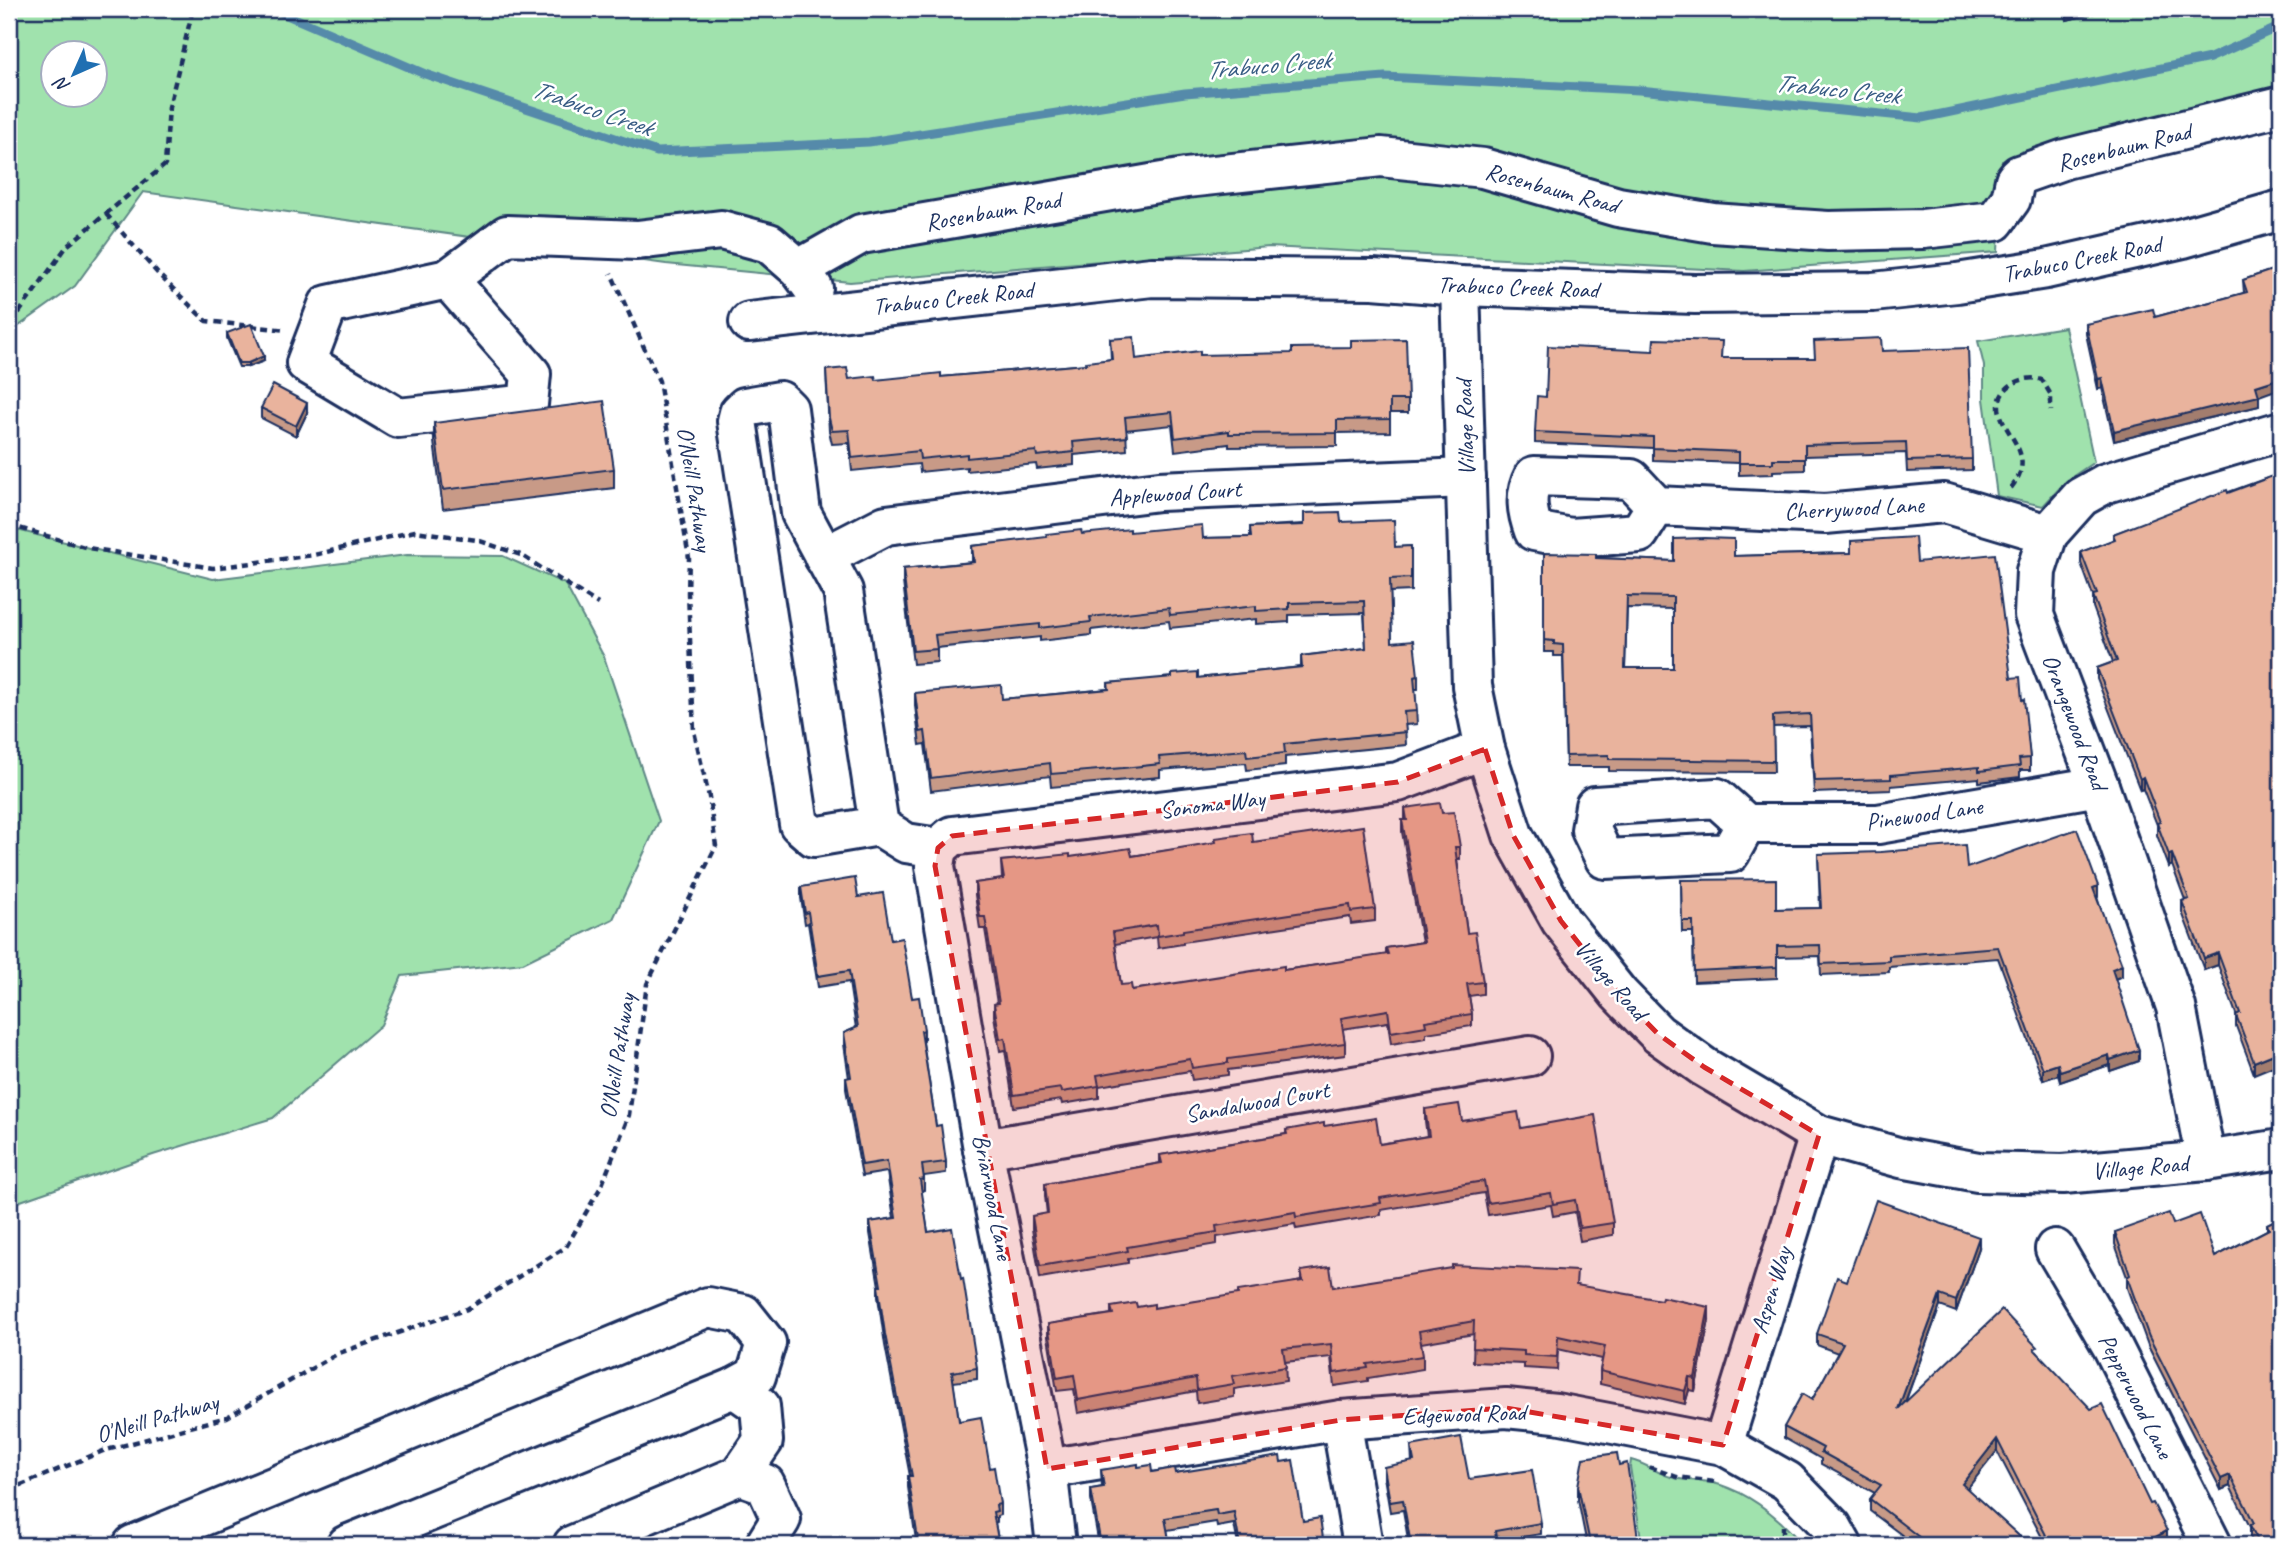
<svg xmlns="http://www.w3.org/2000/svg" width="2290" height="1554" viewBox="0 0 2290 1554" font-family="Caveat,sans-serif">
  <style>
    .green { fill: #a0e2ad; stroke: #5e8886; stroke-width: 2; fill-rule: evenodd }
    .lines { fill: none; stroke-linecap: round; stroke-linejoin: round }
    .stream { stroke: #558aaa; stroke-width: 9 }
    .minor-casing { stroke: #1b2f5e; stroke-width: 44 }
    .path { stroke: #1b2f5e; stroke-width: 4.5; stroke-dasharray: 7 5; stroke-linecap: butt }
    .minor { stroke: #fff; stroke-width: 38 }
    .wall { fill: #c89a87; stroke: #1b2f5e; stroke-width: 2; fill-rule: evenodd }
    .shaded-wall { fill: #a37d6e; stroke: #1b2f5e; stroke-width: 2 }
    .building { fill: #e9b39d; stroke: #1b2f5e; stroke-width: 2; fill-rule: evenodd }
    .marked { fill: #d62828; fill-opacity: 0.2; stroke: #d62828; stroke-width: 5; stroke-dasharray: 14 9; stroke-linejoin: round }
    .labels { text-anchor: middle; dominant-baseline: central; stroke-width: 5; stroke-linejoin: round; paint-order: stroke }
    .street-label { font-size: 24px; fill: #1b2f5e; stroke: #fff }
    .water-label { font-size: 26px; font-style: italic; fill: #385c84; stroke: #fff }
  </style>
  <rect width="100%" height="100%" fill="#fff"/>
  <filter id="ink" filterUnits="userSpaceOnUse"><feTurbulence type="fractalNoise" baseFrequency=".0143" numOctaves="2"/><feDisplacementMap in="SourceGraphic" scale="14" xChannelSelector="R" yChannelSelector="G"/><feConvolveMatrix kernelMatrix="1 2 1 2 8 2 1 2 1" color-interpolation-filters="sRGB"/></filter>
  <g filter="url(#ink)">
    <!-- green -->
    <g class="green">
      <path d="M9 9H2281V89L2002 161 1998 252 1744 271 1269 247 850 282 666 264 143 192 75 286 9 333ZM52 52H94V94H52Z"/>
      <polygon points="2065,327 2094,462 2066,481 2043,506 1997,496 1984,399 1984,366 1978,341"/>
      <polygon points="9,528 213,579 407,555 503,556 565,584 604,657 659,821 613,919 523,963 402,976 381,1025 273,1118 153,1155 9,1205"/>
      <path d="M1631 1460C1645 1463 1657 1473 1671 1477 1684 1481 1696 1480 1709 1482 1747 1490 1778 1516 1803 1545H1642L1630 1467Z"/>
    </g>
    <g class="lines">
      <!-- stream -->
      <polyline class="stream" points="273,9 425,74 657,152 869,142 1185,93 1385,77 1639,90 1922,118 2210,58 2281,26"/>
      <defs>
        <g id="minor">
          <polyline points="799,269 861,234 1186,178 1381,157 1483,168 1618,207 1713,223 1828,231 1923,229 1995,221 2011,199 2015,180 2019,175 2065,159 2281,106"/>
          <polyline points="448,279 531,374 528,404 398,418 306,363 328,305 448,279 507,235 637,240 721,230 769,243 799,269 813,288"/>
          <polyline points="1460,286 1472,686 1485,749 1513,835 1561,921 1619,994 1658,1034 1704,1067 1819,1135 1901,1158 1978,1172 2063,1174 2206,1161 2281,1149"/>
          <polyline points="749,322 1152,277 1373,279 1460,286 1695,294 1873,292 1957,283 2046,269 2183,238 2281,210"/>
          <path d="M1656 506 1639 533 1571 538 1534 531C1527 512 1524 495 1534 476L1631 479 1656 506 1825 514 1944 503 2048 534"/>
          <polyline points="824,557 886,525 1159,491 1466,478"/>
          <polyline points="1746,824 1730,853 1605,859 1591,830 1595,806 1717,798 1746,824 1878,824 2099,786"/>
          <polyline points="879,826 843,591 801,513 788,409 780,401 745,407 739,413 737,421 799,824 814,837 879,826 906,843 938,848"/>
          <polyline points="938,848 935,866 983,1149 1047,1469 1056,1545"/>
          <polyline points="938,848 952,836 1398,782 1485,749"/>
          <polyline points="983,1149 1530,1056"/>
          <polyline points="2206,1161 2176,1007 2099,786 2034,615 2036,571 2048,534 2081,497 2106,483 2281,431"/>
          <polyline points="2055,1249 2112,1346 2212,1545"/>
          <polyline points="1341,1420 1363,1545"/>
          <polyline points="1723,1445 1819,1135"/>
          <polyline points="1047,1469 1341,1420 1506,1408 1556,1413 1723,1445 1787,1481 1832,1527 1842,1545"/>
          <polyline points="740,1475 765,1484 781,1519 765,1545"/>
          <polyline points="133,1545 708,1307 743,1314 766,1343 756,1376 734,1388 347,1545"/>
          <polyline points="573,1545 740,1475 763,1441 760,1406 734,1388"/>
        </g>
      </defs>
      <!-- minor casing -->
      <use href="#minor" class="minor-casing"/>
      <!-- path -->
      <g class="path">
        <polyline points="106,214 159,275 206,321 286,330"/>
        <polyline points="9,320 18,314 67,246 165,165 169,107 193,9"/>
        <path d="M2011 488C2037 456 2008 440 2000 413 1993 389 2023 373 2042 380L2051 395V411"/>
        <polyline points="9,525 88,548 213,568 314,555 415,531 477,540 521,555 598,604"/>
        <polyline points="2272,1116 2281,1111"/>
        <polyline points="1649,1467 1677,1477 1715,1482"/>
        <polyline points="9,1490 103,1451 227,1417 339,1353 467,1309 566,1247 602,1185 629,1115 647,984 716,846 709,797 694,731 688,593 689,558 659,381 611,273"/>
        <polyline points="1783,1545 1783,1525"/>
      </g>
      <!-- minor -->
      <use href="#minor" class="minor"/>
    </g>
    <!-- wall -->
    <g class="wall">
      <polygon points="2064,9 2103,9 2103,11 2067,20"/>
      <polygon points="2281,267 2259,396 2259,406 2114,441 2102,388 2098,389 2086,334 2086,324 2155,317 2244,293 2243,280"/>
      <polygon points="227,333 264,361 248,367 239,367 227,338"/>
      <polygon points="1110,339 1136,359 1200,355 1408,400 1408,413 1390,413 1390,432 1337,433 1337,446 1229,447 1229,444 1175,451 1172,425 1126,430 1127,450 1074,455 1074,465 1037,469 1036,464 967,471 967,467 920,472 919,464 852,471 849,443 832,444 829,431 826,370 849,379 876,380 941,377 1087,364 1111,359"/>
      <polygon points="1653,351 1722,358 1814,358 1882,351 1972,459 1972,470 1907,472 1906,453 1805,456 1805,470 1773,471 1773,474 1739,475 1739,463 1653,460 1653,448 1535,443 1535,432 1546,397"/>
      <polygon points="261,408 307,413 296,436 261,418"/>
      <polygon points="434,423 614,469 614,488 443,509 434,442"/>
      <polygon points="2281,473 2254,1074 2236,1026 2236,1014 2218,965 2204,970 2182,912 2182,901 2185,900 2172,865 2169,867 2157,835 2157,825 2143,789 2140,790 2097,679 2097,668 2113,662 2093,607 2093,596 2081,563 2081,552 2113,540 2113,534"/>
      <polygon points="1341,522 1395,547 1411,546 1411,591 1390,592 1392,642 1418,676 1418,689 1415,689 1417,724 1405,725 1406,745 1285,757 1285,766 1247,770 1246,763 1160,770 1160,777 1051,787 1050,776 931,791 925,744 920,745 915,706 915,693 1002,699 1108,689 1108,683 1198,678 1301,667 1301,656 1366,648 1364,613 1289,615 1289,622 1256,624 1256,619 1170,628 1169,621 1091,630 1091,635 1040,641 1040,637 937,648 937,662 913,664 903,582 903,569 972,562 972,546 1082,534 1130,532 1203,538 1250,537 1250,527"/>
      <path d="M1851 541 1917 562 2011 678 2022 700 2030 758V770H2020V777L1979 782V778L1891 786V790L1814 793 1810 726 1773 727 1774 772 1609 771V767H1566L1563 656H1554V652H1544V553L1596 558 1674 561 1734 556 1851 553ZM1627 608 1673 609V668H1625Z"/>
      <polygon points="1405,808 1442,813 1460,847 1460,859 1457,859 1467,933 1483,982 1483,994 1469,996 1472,1014 1472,1026 1426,1033 1426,1038 1391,1044 1388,1022 1342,1029 1345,1043 1345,1055 1228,1070 1228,1075 1192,1080 1190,1071 1099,1086 1099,1098 1062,1104 1061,1100 1014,1107 1005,1050 1000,1051 994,1016 994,1004 997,1003 985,929 980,929 975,895 975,883 1002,879 1001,861 1070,857 1132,856 1215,843 1215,838 1253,842 1375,909 1375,921 1351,924 1350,917 1183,942 1183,944 1158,948 1157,937 1115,944 1121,985 1132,990 1284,970 1386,955 1386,948 1422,942 1402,832 1402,820 1405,820"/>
      <polygon points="1818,854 1967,868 2098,897 2097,897 2122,976 2115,979 2139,1061 2110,1071 2109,1065 2060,1082 2058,1075 2043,1080 1998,958 1889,967 1889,972 1821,975 1820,956 1777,957 1777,978 1694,982 1693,932 1682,932 1681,880 1776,909 1820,908"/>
      <polygon points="801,887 858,897 891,940 924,1030 924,1041 923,1042 936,1126 946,1162 946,1173 924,1176 924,1190 921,1191 928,1232 977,1368 977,1379 953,1382 959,1421 990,1468 1000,1504 1000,1515 997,1516 997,1522 995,1523 999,1545 913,1545 913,1540 916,1540 908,1487 908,1476 910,1476 885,1345 878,1297 878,1286 879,1286 870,1233 870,1222 894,1218 887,1172 862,1176 846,1089 846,1078 849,1078 844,1044 844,1033 856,1028 849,982 818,987 808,923 805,924 801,898"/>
      <polygon points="1425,1109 1462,1121 1521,1128 1613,1223 1613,1235 1580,1241 1575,1212 1553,1216 1551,1205 1488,1215 1484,1193 1381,1210 1381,1215 1296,1229 1295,1224 1217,1237 1217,1244 1128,1259 1128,1263 1040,1278 1032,1229 1032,1216 1047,1214 1045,1196 1045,1184 1160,1163 1160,1155 1286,1134 1286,1130 1324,1126 1380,1144 1427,1136 1425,1121"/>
      <polygon points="2281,1217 2281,1545 2255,1545 2250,1537 2250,1527 2230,1486 2221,1490 2149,1348 2127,1288 2127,1277 2115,1244 2115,1232 2173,1224 2215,1257 2267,1230 2267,1224"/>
      <polygon points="1979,1248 1956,1312 1940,1306 1905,1403 2037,1352 2167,1543 2162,1545 2046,1545 1997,1451 1967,1489 2029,1545 1915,1545 1870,1511 1870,1499 1875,1493 1821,1464 1821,1459 1784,1438 1784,1427 1812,1400 1838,1353 1817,1345 1817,1334 1847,1281"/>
      <polygon points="1301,1271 1333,1287 1577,1285 1709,1320 1695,1391 1689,1390 1685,1404 1600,1384 1600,1371 1602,1359 1558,1349 1557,1370 1524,1368 1524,1364 1473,1362 1474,1334 1421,1343 1423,1356 1423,1369 1368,1378 1368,1381 1334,1386 1331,1357 1285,1362 1286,1381 1234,1389 1234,1397 1197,1403 1196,1391 1078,1413 1074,1389 1057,1391 1048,1337 1048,1324 1111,1314 1111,1307 1137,1307 1154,1308 1238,1295 1301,1281"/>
      <polygon points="1411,1446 1541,1523 1541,1534 1496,1541 1497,1545 1409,1545 1403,1510 1390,1512 1384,1477 1384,1467 1412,1462"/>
      <polygon points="1281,1462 1303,1521 1324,1545 1238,1545 1234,1524 1217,1527 1216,1522 1167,1530 1170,1545 1099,1545 1091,1500 1091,1489 1102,1487 1101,1470 1138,1467 1152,1472 1175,1473"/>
      <polygon points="1619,1465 1639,1545 1587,1545 1578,1500 1578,1486"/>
    </g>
    <!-- shaded-wall -->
    <g class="shaded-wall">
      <polygon points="2067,9 2103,9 2103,11 2067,20"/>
      <polygon points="264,356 264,361 248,367 248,363"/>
      <polygon points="2102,378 2102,388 2098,389 2098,379"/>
      <polygon points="2281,378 2281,388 2259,396 2259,406 2114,441 2114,431"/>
      <polygon points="307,403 307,413 296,436 296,426"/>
      <polygon points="2143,777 2143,789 2140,790 2140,779"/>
      <polygon points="2172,854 2172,865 2169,867 2169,855"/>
      <polygon points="2098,886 2098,897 2093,898 2093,888"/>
      <polygon points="2218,953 2218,965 2204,970 2204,958"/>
      <polygon points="2122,965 2122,976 2112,980 2112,969"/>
      <polygon points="2139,1050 2139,1061 2110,1071 2110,1060"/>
      <polygon points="2281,1051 2281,1063 2254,1074 2254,1062"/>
      <polygon points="2109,1055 2109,1065 2060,1082 2060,1071"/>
      <polygon points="2058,1064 2058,1075 2043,1080 2043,1069"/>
      <polygon points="1979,1237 1979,1248 1956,1312 1956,1301"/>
      <polygon points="1940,1295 1940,1306 1898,1421 1898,1409"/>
      <polygon points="1709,1307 1709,1320 1695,1391 1695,1378"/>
      <polygon points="1689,1377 1689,1390 1685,1404 1685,1391"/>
      <polygon points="1997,1439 1997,1451 1962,1495 1962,1484"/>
      <polygon points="2230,1475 2230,1486 2221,1490 2221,1479"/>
      <polygon points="2167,1531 2167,1543 2162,1545 2140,1545"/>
    </g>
    <!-- building -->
    <g class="building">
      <polygon points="2281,267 2281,378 2256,386 2259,396 2114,431 2102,378 2098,379 2086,324 2153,309 2155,317 2247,292 2243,280"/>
      <polygon points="251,324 264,356 248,363 239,363 227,333"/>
      <polygon points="1134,337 1136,359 1200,351 1200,355 1292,353 1292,348 1351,347 1351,340 1406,339 1408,400 1390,400 1390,419 1337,420 1337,433 1229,434 1229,431 1175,438 1172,412 1125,417 1127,437 1073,442 1074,452 1037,456 1036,451 967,458 967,454 920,459 919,451 852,458 849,430 832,431 829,418 826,370 847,368 849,379 875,376 876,380 941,373 941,377 1087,364 1086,362 1112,359 1110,339"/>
      <polygon points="1881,338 1882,351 1968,348 1972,459 1907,461 1906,442 1805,445 1805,459 1773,459 1773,463 1739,463 1739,452 1653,448 1653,437 1535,432 1537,396 1546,397 1548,346 1653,351 1654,339 1722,341 1721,358 1815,358 1814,341"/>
      <polygon points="273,385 307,403 296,426 261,408"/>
      <polygon points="604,401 614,469 443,490 434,423"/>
      <polygon points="2281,473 2281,1051 2254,1062 2236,1015 2240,1013 2218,953 2204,958 2182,901 2189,899 2172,854 2169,855 2157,823 2160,822 2143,777 2140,779 2097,668 2117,661 2093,595 2097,594 2081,552 2115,539 2113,534 2227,490 2228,493"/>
      <polygon points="1340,512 1341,522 1394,520 1395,547 1411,546 1411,578 1390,579 1392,642 1414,640 1418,676 1414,677 1417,711 1404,712 1406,732 1284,744 1285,753 1247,757 1246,750 1159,757 1160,764 1123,768 1051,774 1050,763 931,778 925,731 920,732 915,693 1001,685 1002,699 1109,689 1108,683 1172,677 1172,674 1198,672 1198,678 1302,667 1301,656 1366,648 1364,601 1289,603 1289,609 1256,611 1256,606 1170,615 1169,608 1090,617 1091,622 1040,628 1040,624 935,635 937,649 913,651 903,569 974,562 972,546 1047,537 1046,534 1081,530 1082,534 1130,529 1130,532 1202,525 1203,538 1251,537 1250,527 1304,525 1304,513"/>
      <path d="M1915 537 1917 562 1995 554 2011 678 2020 677 2022 700 2024 699 2030 758 2019 759 2020 766 1979 771V767L1891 775V779L1814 781 1810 714 1773 716 1774 761 1609 759V755L1566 756 1563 645 1554 644V641L1544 640V553L1596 554V558L1674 561V539L1704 538 1734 539V556L1851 553V541ZM1627 596 1673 597V668H1625Z"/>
      <polygon points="1440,803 1442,813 1454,812 1460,847 1455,847 1467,933 1475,932 1483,982 1467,984 1472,1014 1425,1021 1426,1026 1391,1032 1388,1010 1341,1018 1345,1043 1228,1059 1228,1063 1192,1068 1190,1059 1097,1075 1099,1086 1062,1092 1061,1088 1014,1095 1005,1038 1000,1039 994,1004 999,1003 985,917 980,917 975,883 1004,879 1001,861 1070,854 1070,857 1130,848 1132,856 1216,842 1215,838 1252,833 1253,842 1363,826 1375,909 1351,912 1350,905 1183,930 1183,932 1158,936 1157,925 1113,932 1121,985 1131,984 1132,990 1284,966 1284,970 1388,954 1386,948 1424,942 1402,820 1407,820 1405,808"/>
      <polygon points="2077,829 2098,886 2093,888 2122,965 2112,969 2139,1050 2110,1060 2109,1055 2060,1071 2058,1064 2043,1069 1998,947 1889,956 1889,961 1821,964 1820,945 1777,946 1777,967 1694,971 1693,921 1682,921 1681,880 1776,879 1776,909 1821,908 1818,854 1881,852 1965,845 1967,868"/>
      <polygon points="855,878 858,897 883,893 891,940 902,938 912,998 919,997 924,1030 921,1031 936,1126 941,1125 946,1162 922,1165 924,1179 920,1180 928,1232 952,1228 961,1279 963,1278 977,1368 952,1372 959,1421 981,1417 990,1468 994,1467 1000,1504 996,1505 997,1511 993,1512 999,1545 914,1545 913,1540 918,1539 908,1476 912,1476 885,1334 878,1286 881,1286 870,1222 896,1218 887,1161 862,1165 846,1078 851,1077 844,1033 858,1027 849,971 818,976 808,912 805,913 801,887"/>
      <polygon points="1459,1104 1462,1121 1518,1112 1521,1128 1595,1115 1613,1223 1580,1228 1575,1200 1553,1204 1551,1193 1488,1203 1484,1181 1380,1198 1381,1203 1296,1217 1295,1212 1216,1226 1217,1232 1127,1247 1128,1251 1040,1266 1032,1216 1048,1213 1045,1184 1162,1163 1160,1155 1287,1134 1286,1130 1324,1123 1324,1126 1376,1118 1380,1144 1429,1136 1425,1109"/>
      <polygon points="1876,1200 1979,1237 1956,1301 1940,1295 1898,1409 2002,1310 2037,1347 2034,1349 2091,1409 2102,1404 2150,1504 2153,1503 2167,1531 2140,1545 2051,1545 1997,1439 1962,1484 2029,1545 2016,1545 2016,1543 2015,1545 1927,1545 1928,1544 1870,1499 1881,1485 1821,1452 1823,1448 1784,1427 1802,1394 1812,1400 1843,1343 1817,1334 1837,1277 1847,1281"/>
      <polygon points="2169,1213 2173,1224 2200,1214 2215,1257 2269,1229 2267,1224 2281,1217 2281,1545 2260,1545 2250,1525 2254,1523 2230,1475 2221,1479 2149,1337 2127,1277 2130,1275 2115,1232"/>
      <polygon points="1452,1265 1577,1271 1576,1285 1661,1300 1662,1297 1709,1307 1695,1378 1689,1377 1685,1391 1600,1371 1605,1346 1558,1336 1557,1357 1524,1355 1524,1351 1473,1348 1474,1321 1419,1331 1423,1356 1367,1364 1368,1368 1334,1373 1331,1344 1283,1349 1286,1367 1232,1376 1234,1384 1197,1390 1196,1378 1078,1400 1074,1375 1057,1378 1048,1324 1113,1314 1111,1307 1136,1303 1137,1307 1154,1304 1154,1308 1238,1294 1238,1291 1303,1281 1301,1271 1330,1267 1333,1287 1452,1268"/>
      <polygon points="1461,1437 1469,1479 1532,1470 1541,1523 1495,1531 1497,1545 1411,1545 1403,1500 1390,1502 1384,1467 1414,1461 1411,1446"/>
      <polygon points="1617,1453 1619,1465 1627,1463 1639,1545 1615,1545 1614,1539 1590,1543 1578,1486 1583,1458"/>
      <polygon points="1280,1456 1281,1462 1293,1460 1303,1521 1320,1518 1324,1545 1240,1545 1234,1512 1217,1515 1216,1510 1165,1518 1170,1545 1101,1545 1091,1489 1104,1487 1101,1470 1138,1464 1138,1467 1151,1465 1152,1472 1174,1468 1175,1473"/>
    </g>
  </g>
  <!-- marked area -->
  <path class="marked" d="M1485 749 1513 835 1561 921 1619 994 1658 1034 1704 1067 1819 1135 1723 1445 1506 1408 1341 1420 1047 1469 935 866 938 848 952 836 1398 782Z"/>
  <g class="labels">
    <!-- street labels -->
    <g class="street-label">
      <text transform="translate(2124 147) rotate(-14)">Rosenbaum Road</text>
      <text transform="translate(1552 188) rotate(15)">Rosenbaum Road</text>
      <text transform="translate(993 211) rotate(-10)">Rosenbaum Road</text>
      <text transform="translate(2082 259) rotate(-11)">Trabuco Creek Road</text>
      <text transform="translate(1518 287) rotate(2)">Trabuco Creek Road</text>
      <text transform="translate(953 298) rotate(-6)">Trabuco Creek Road</text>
      <text transform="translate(1465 428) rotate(-92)">Village Road</text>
      <text transform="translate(695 489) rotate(81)">O'Neill Pathway</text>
      <text transform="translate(1175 493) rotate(-4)">Applewood Court</text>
      <text transform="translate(1854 508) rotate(-3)">Cherrywood Lane</text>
      <text transform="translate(2075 722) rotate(69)">Orangewood Road</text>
      <text transform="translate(1212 804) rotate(-7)">Sonoma Way</text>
      <text transform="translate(1924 814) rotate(-8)">Pinewood Lane</text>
      <text transform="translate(1611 980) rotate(49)">Village Road</text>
      <text transform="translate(617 1056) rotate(-81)">O'Neill Pathway</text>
      <text transform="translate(1257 1102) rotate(-10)">Sandalwood Court</text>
      <text transform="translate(2140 1167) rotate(-5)">Village Road</text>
      <text transform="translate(993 1197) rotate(79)">Briarwood Lane</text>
      <text transform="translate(1771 1290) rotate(-73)">Aspen Way</text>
      <text transform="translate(2136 1396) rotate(63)">Pepperwood Lane</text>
      <text transform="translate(1464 1414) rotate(-2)">Edgewood Road</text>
      <text transform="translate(157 1418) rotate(-16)">O'Neill Pathway</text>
    </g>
    <!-- water labels -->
    <g class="water-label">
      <text transform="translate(1268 65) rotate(-5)">Trabuco Creek</text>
      <text transform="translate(1837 89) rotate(6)">Trabuco Creek</text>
      <text transform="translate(592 108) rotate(19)">Trabuco Creek</text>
    </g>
  </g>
  <!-- margin -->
  <rect width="2290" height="1554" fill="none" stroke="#fff" stroke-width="35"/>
  <rect x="18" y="18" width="2255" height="1519" fill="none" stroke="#1b2f5e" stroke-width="2.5" filter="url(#ink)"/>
  <!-- north arrow -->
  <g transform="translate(74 74) rotate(225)"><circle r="33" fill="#ffffff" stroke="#a4acbf" stroke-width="2"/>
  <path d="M0-5L12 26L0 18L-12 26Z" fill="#1f6fb2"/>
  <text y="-10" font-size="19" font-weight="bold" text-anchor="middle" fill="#1b2f5e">N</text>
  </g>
</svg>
